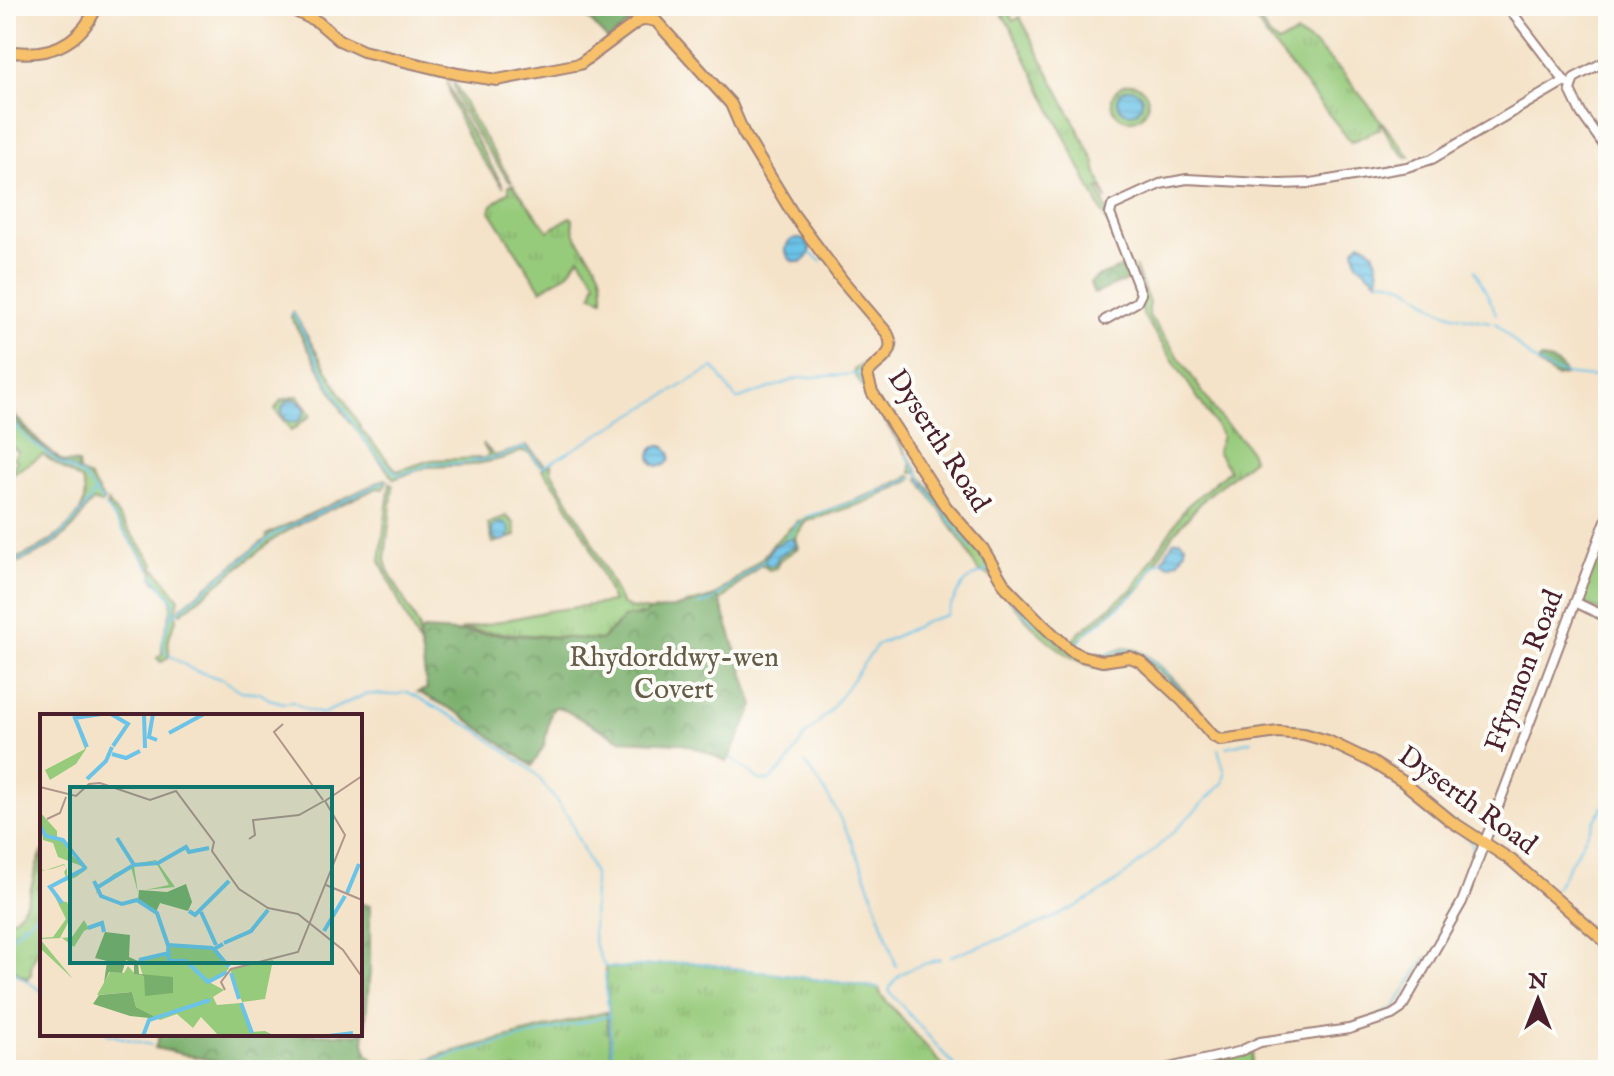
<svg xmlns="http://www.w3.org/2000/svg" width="1614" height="1076" viewBox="0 0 1614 1076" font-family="'IM FELL English',serif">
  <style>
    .grass { fill: url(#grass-tufts); stroke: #707554; stroke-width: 2 }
    .forest { fill: url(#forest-crowns); stroke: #62674c; stroke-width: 2 }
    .wetland { fill: url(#wetland-marsh); stroke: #707554; stroke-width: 2 }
    .water { fill: url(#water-rules); stroke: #5a718a; stroke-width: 2 }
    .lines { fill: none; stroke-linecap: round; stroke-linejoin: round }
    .stream { stroke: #6bc3e8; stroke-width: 2 }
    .minor-casing { stroke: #9f817a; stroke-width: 12 }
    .major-casing { stroke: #9f817a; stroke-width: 14 }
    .minor { stroke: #fff; stroke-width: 8 }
    .major { stroke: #f7c06b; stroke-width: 10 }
    .labels { text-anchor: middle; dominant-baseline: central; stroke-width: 8; stroke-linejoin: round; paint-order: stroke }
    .street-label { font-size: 28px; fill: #4a1f2b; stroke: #fdfcf7 }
    .park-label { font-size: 28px; fill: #655b47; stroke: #fdfcf7 }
    .inset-river { fill: none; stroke: #6bc3e8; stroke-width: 4 }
    .inset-road { fill: none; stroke: #b0958a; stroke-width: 2 }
    .view { fill: #0f766e; fill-opacity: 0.15; stroke: #0f766e; stroke-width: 4 }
    .inset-edge { fill: none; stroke: #4a1f2b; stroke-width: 4 }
  </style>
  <defs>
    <pattern id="grass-tufts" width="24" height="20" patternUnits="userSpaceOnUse" patternTransform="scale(2)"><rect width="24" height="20" fill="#97cb7c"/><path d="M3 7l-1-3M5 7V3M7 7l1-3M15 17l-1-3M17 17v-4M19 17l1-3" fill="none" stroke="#84ae6b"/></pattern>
    <pattern id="forest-crowns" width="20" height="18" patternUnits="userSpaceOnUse" patternTransform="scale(2)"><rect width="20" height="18" fill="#79af6c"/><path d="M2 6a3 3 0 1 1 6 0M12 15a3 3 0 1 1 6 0" fill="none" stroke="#658e59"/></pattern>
    <pattern id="wetland-marsh" width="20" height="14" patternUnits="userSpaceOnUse" patternTransform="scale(2)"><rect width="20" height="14" fill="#97cb7c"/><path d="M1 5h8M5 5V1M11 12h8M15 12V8" fill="none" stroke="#84ae6b"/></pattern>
    <pattern id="water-rules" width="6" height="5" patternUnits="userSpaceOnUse" patternTransform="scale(2)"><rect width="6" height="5" fill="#6bc3e8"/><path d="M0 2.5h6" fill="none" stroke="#5ea7c7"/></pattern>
  </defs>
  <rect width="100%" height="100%" fill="#fdfcf7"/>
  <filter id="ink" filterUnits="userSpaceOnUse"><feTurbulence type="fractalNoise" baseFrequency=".0125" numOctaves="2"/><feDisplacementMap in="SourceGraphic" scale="16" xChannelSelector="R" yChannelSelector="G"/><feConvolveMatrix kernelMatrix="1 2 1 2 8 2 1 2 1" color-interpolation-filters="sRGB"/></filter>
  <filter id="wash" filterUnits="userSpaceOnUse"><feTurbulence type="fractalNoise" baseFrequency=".006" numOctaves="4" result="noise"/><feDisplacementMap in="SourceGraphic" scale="32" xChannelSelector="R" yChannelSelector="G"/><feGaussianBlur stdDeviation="1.8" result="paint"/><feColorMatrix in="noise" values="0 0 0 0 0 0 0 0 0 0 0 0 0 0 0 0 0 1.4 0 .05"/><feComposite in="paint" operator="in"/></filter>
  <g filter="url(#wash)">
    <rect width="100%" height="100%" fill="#f4e3c9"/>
    <!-- grass -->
    <g class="grass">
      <path d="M997 6H1006L1013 21 1020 17 1095 162C1095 176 1105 186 1106 200L1101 188 1098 189 1107 211 1108 224 1011 28Z"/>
      <polygon points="1246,6 1250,6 1269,35 1278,43 1297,34 1315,45 1342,72 1410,157 1406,157 1393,144 1381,123 1379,125 1380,129 1351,142 1266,36"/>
      <path d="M453 80 472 118 512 182 507 179C490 151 456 112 453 80Z"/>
      <path d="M447 82 462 117 504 187C478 157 455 121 447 82Z"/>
      <circle cx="1130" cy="102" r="18"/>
      <path d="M513 184 548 231 570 217 573 219C570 241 593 253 600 272 604 281 603 290 603 299L592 295 596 281 579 257 569 272 541 290 490 211 492 205 509 191V186Z"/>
      <path d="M1135 266 1149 303V316C1174 348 1195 382 1218 415 1228 429 1249 442 1253 459L1206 497 1173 534 1141 587 1089 630 1074 646 1070 644 1079 633 1133 588 1186 507 1229 470 1217 451 1222 436 1217 427 1143 315C1140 298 1140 284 1135 266Z"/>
      <polygon points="293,312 363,432 397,471 431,460 484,458 489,455 482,443 495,456 527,446 544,464 541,466 529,453 522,451 505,458 471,465 426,467 394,479 343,412 291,317"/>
      <polygon points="887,348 863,374 863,381 918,472 911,473 911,462 855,375 854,370"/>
      <polygon points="298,396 311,415 291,431 275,409 281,400"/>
      <path d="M6 411 33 439 62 463 89 477 104 501 101 503 94 501C84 507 82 518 74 526 56 546 31 558 6 567V562C35 553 98 520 82 481L43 455 10 475 17 460 13 458 18 451 6 443Z"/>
      <polygon points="551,464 551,471 588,533 621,603 629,608 650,611 645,615 625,617 601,640 460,630 548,611 613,602 589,543 557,488 542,469"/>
      <polygon points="910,476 913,478 910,481 869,501 805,522 795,538 798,548 780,560 776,568 769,570 761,564 720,601 715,596 762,558 773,544 798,521 877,492"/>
      <polygon points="920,476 978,549 992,572 990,575 979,571 975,566 966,548 919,479"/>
      <polygon points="385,479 387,480 383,489 377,488 364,494 304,521 274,539 181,613 179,612 181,607 267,538 266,535 270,533"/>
      <polygon points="390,482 393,486 385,560 388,570 419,627 420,646 380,561"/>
      <polygon points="108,502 154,564 152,570 108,508"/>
      <polygon points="506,516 514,523 516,536 493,543 488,524"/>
      <polygon points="1608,521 1608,614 1582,603 1586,595 1581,594"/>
      <path d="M156 569 179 599 175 614 177 618C175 624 170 632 169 638 166 651 175 656 161 662L157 658 162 654C160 634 177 608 170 596 166 588 157 584 152 577L153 571Z"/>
      <path d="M42 853V884L38 887C41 900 47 930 41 944 37 956 30 960 31 974L28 979 6 967V922C35 911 29 876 42 853Z"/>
      <polygon points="689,962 879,988 881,995 947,1070 617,1070 613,1067 605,967 620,968"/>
      <polygon points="606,1012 613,1070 423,1070 421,1062 444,1054"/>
      <polygon points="1253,1049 1251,1070 1175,1070 1244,1054"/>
    </g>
    <!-- forest -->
    <g class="forest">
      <polygon points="576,6 651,6 608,40"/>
      <polygon points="1125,266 1128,267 1131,279 1094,294 1090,283 1097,277"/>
      <path d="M1541 359C1552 360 1562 364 1565 375L1556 377 1539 365V360Z"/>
      <path d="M6 406 40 443 63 462 78 463 79 472C51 461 26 433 6 411Z"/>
      <polygon points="715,596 720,601 754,706 727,762 704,751 680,743 621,740 561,708 555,707 551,712 544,746 532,766 457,712 418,692 427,689 419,635 423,630 601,640 625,617 644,615 650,611 673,608"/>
      <polygon points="360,904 370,905 370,969 364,1042 367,1054 374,1061 421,1062 423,1070 379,1070 348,1063 339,1070 229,1070 229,1064 155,1048 160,1034 360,1034"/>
    </g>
    <!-- wetland -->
    <g class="wetland">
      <path d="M992 572 1064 648 1125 661 1106 670C1056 661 1019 613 990 575Z"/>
      <path d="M1127 647C1161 653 1196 710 1222 733L1212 729 1165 677 1143 659 1101 656Z"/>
    </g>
    <!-- water -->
    <g class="water">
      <circle cx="1130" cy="101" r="12"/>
      <circle cx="798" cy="250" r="12"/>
      <path d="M1360 242C1376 248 1380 265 1378 281L1357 263 1354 249Z"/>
      <circle cx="293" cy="411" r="11"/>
      <circle cx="660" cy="456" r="10"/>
      <circle cx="501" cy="532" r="9"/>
      <polygon points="788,539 793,539 796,546 780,555 774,565 767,566 764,560 774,546"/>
      <polygon points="1180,540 1185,544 1185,550 1179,561 1169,565 1162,561 1174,541"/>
    </g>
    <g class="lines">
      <!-- stream -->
      <g class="stream">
        <polyline points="810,253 821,261"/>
        <polyline points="1475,270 1491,302"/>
        <path d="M1378 281C1402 277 1421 299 1441 310 1454 317 1476 320 1491 322"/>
        <polyline points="1492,304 1496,314"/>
        <path d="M293 313C321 365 351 438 398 475L435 463 459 464 498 457 525 447 543 467 714 367 736 399H739L799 378 858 374 860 370 879 356"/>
        <path d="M1495 322C1539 368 1543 376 1608 377"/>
        <polyline points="859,375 867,391"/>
        <polyline points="6,414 26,438 63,465 83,476 102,501"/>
        <polyline points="906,454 935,501 972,549"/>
        <polyline points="105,505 150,569"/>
        <polyline points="788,539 797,524 806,517 866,498 912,478"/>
        <path d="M6 564C49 552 73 528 95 492"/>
        <polyline points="987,566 997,582"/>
        <path d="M152 574 173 600C174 618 160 633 164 652L193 670 224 680 241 691 260 693 269 699 284 703 293 702 307 710 322 714 366 694 393 695 408 692 477 730 535 773 569 818 594 874 593 935 595 946 605 967 620 968 689 962 879 988"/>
        <polyline points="1008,596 1034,623"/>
        <polyline points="698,605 713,600 764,560"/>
        <polyline points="172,616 274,534 385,481"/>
        <polyline points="1088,652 1077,645 1083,636 1138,591 1154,565 1162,561"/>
        <path d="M1101 656C1111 654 1123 648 1133 651 1170 660 1200 730 1229 734"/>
        <polyline points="1087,662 1106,667 1115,664"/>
        <polyline points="1279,727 1307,729 1319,733"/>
        <polyline points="1227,747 1251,741"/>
        <path d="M731 758 760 780 769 781 786 765 805 736 829 712 877 645 930 620 947 615C956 593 963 576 988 571"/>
        <path d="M805 763C850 820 875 897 896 966"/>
        <polyline points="1464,835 1472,843 1473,848 1464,884"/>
        <polyline points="1556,888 1608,798"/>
        <polyline points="21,924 26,924 42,909"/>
        <polyline points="6,942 26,924"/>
        <path d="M951 956C998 940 1045 925 1088 900 1139 871 1181 823 1223 783L1225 773 1218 749"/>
        <path d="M940 959C922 965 894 970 889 991L958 1070"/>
        <polyline points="6,967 42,991"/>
        <path d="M605 973 613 1067C653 1058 687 1046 723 1070"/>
        <polyline points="1382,1014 1394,1008 1426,957"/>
        <polyline points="107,1034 151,1045"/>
        <polyline points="428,1061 608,1016"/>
      </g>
    </g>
  </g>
  <g filter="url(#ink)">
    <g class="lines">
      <defs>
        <g id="minor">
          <polyline points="1507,6 1566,83"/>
          <polyline points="1608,60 1574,78 1570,90 1581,113 1608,151"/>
          <polyline points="1105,320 1137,302 1141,294 1110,214 1112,206 1160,184 1187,179 1280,184 1311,183 1407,167 1432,159 1563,82"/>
          <polyline points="1575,602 1608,618"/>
          <polyline points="1160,1070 1238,1052 1260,1042 1349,1029 1392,1015 1401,1009 1462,902 1608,515"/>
        </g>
        <g id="major">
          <path d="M285 6 318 22 339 40 363 51 458 74 497 80 580 64 637 22 646 19 656 21 731 104 743 132 793 214 842 280 887 333C899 355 878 359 867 374L872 392 946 507 983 549 1005 586 1043 625 1070 650 1082 656 1102 661 1130 657 1141 662 1182 700 1213 736 1221 740 1278 732 1304 734 1328 741 1370 761 1402 781 1451 821 1511 860 1608 944"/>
          <path d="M6 51C47 58 80 45 97 6"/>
        </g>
      </defs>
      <!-- minor casing -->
      <use href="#minor" class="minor-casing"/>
      <!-- major casing -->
      <use href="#major" class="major-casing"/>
      <!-- minor -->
      <use href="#minor" class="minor"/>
      <!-- major -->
      <use href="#major" class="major"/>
    </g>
  </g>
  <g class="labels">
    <!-- street labels -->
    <g class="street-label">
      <text transform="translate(938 441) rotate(57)">Dyserth Road</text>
      <text transform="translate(1525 671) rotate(-69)">Ffynnon Road</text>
      <text transform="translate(1467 801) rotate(36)">Dyserth Road</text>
    </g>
    <!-- park labels -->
    <g class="park-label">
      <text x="674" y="658">Rhydorddwy-wen<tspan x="674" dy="32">Covert</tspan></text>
    </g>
  </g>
  <!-- overview -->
  <g transform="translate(40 714)">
    <rect width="322" height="322" fill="#f4e3c9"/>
    <path d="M38 17 46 33V35L36 50 10 66 0 46 5 56 45 35ZM0 98 17 117V124L23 126 30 140 44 151 59 172 74 160 93 151 86 140 77 124 94 150 116 146 135 173 105 176 129 171 115 147 94 152 98 179 91 153 59 173 56 181 58 171 47 155 36 163 11 173 19 187 27 188 32 201 20 224 32 223 44 206 48 213 62 208 44 217 34 233 22 224 0 225 33 265 2 236 0 226V224L13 223 26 205 10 173 26 163 24 158 27 154 24 151 12 155 0 157V151L3 157 24 150 27 154V162L31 165 44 153 18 143 13 129 3 126ZM128 231 173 234 189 255 169 268 184 276 173 283 177 291 201 289 212 318 225 317 235 322H179L161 303 153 314 137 300 120 306 96 293 92 278 57 281 70 258 84 259 88 252 95 260 103 262 98 246 128 238ZM233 246 225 285 202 288 190 255Z" fill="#97cb7c"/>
    <path d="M146 170 152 188 148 197 120 189 116 198 98 186 99 176 127 178ZM65 218 90 221 89 243 98 247 99 260 133 263V279L105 282 104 262 94 260V249L86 246 82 259 69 258 64 269 67 247 55 244ZM92 278 96 293 119 305 90 302 53 290 59 281Z" fill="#79af6c"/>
    <path class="inset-river" d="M71 0 88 10 73 32M104 0 105 34M113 0 109 23 117 26M129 19 164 0M47 33 35 4 61 0M72 40 86 44 100 37M47 65 66 47 72 33M0 112 6 122 23 126 46 155M77 124 94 151 118 149 146 133 149 138 169 134M54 167 61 182 82 190 97 186 117 199 128 231 173 234M58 173 92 152M307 179 319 150M22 189 10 173 44 155M149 197 155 201 189 167M161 198 176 231M48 214 62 209 64 218M284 217 305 182M184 229 211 217 228 196M183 230 174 235 189 253M128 233 129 247H146L168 268 187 258M99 246 129 239M191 259 199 285M201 289 212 319M103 322 109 306 170 286M289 322 313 319"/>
    <path class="inset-road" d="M243 10 234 18 283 86M0 73 36 82 49 70 60 69 110 86 136 77 174 128 172 137 199 175 228 194 258 200 303 236 322 263M7 105 20 99 26 83M209 125 215 121 213 106 259 101 284 87M286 171 322 186M185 276 181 268 191 255 258 238 305 121 285 87 322 62"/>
    <path class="view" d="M30 73H292V249H30Z"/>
    <rect width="322" height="322" class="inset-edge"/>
  </g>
  <!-- margin -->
  <rect width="1614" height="1076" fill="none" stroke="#fdfcf7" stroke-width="32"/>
  <!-- north arrow -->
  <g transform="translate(1538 1000)" stroke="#fdfcf7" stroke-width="6" paint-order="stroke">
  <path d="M0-6L14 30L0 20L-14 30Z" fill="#4a1f2b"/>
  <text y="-12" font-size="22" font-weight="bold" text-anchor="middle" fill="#4a1f2b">N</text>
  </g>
</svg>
